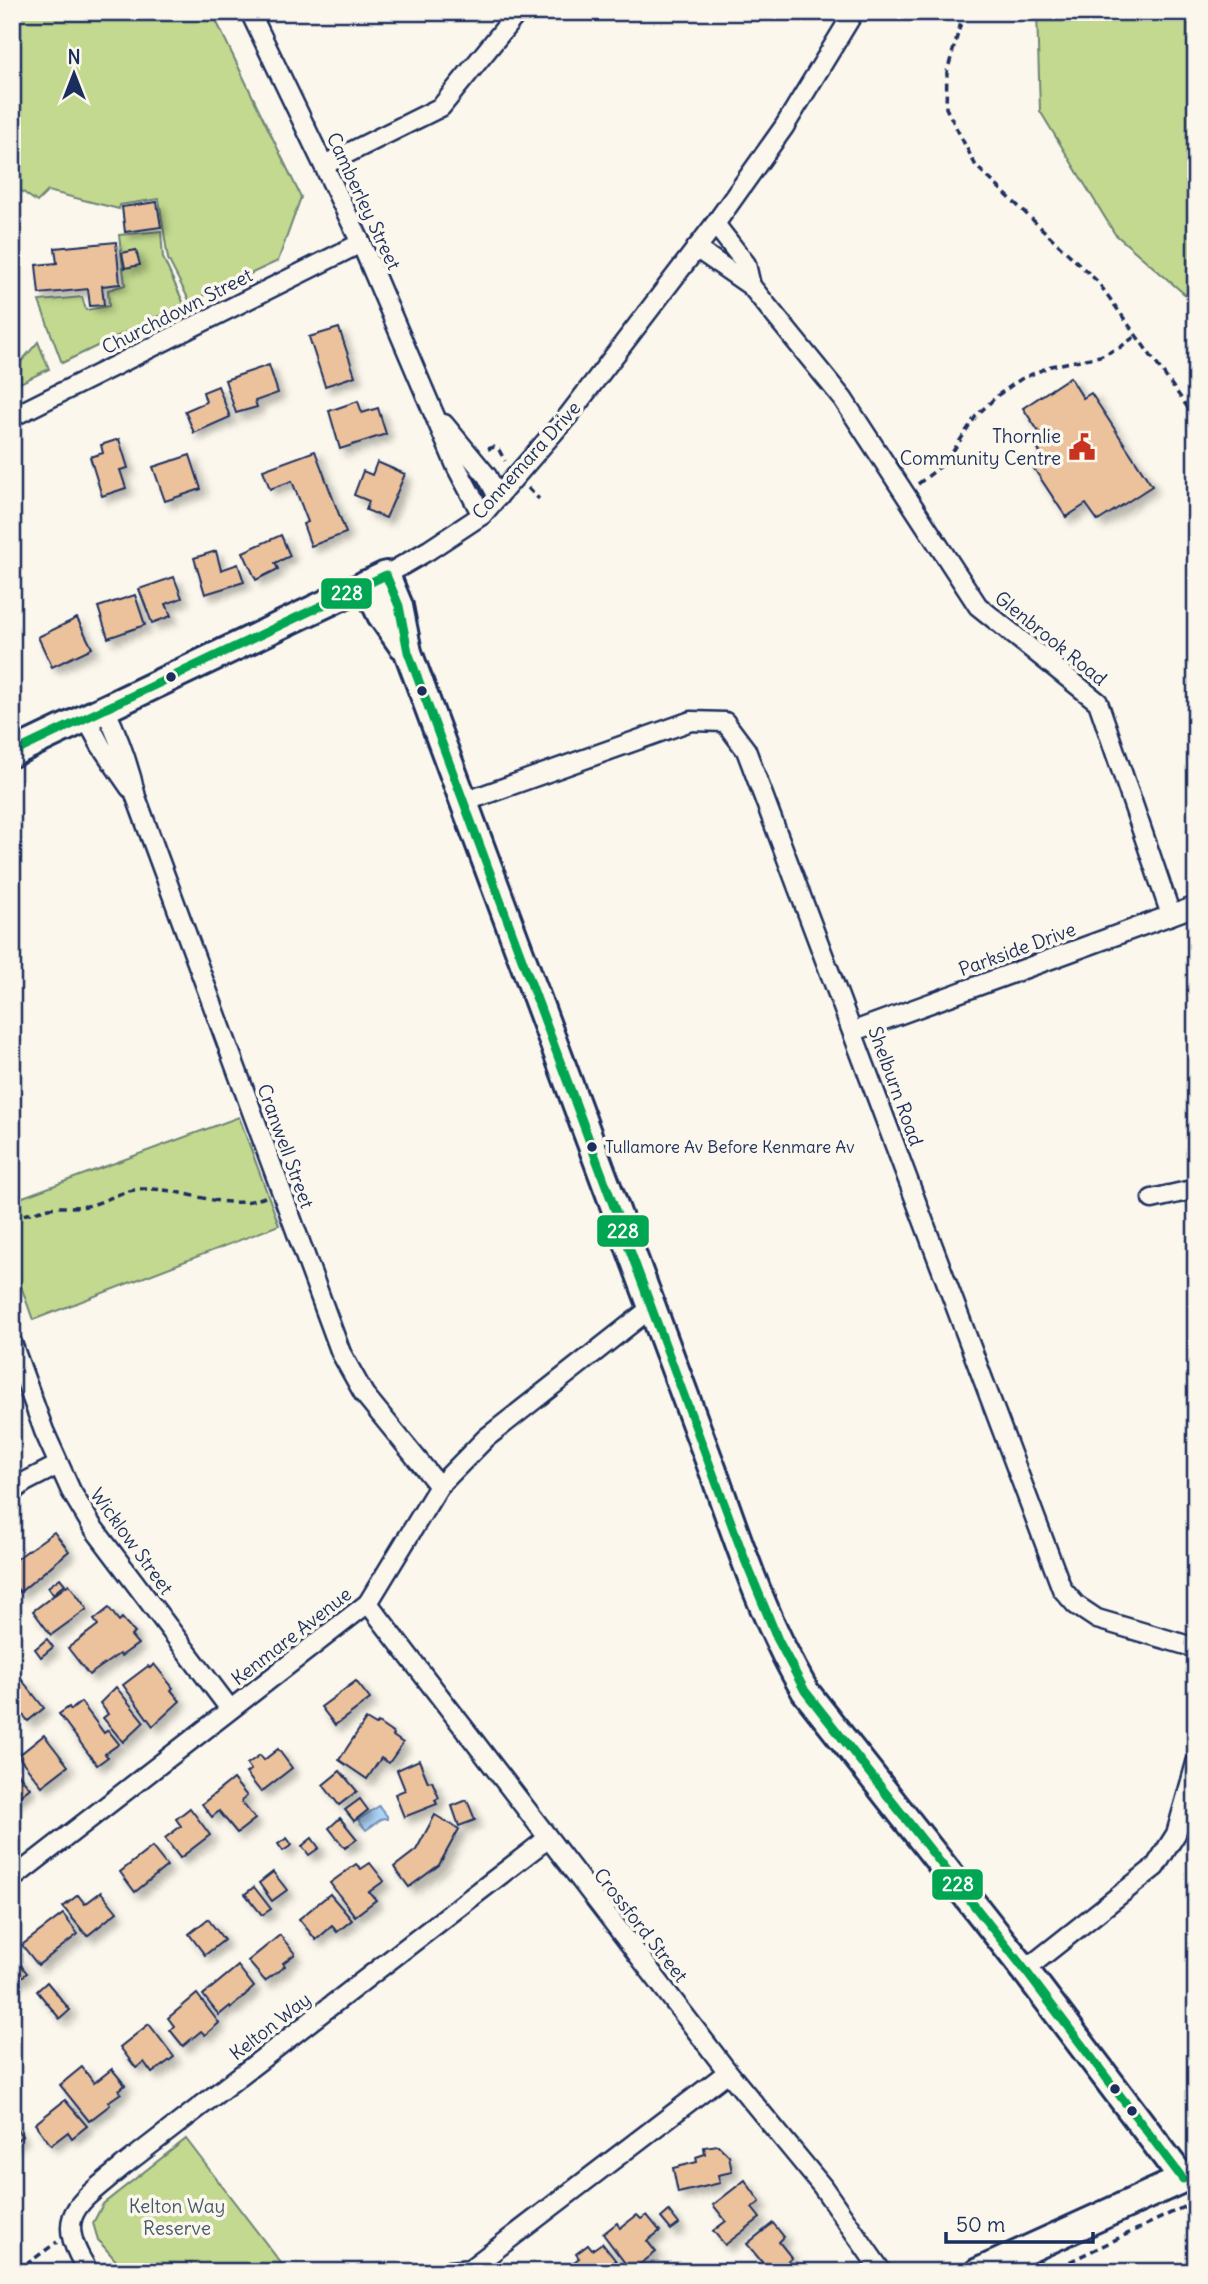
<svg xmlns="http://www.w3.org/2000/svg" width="1208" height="2284" viewBox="0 0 1208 2284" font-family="Delius,sans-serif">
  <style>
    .green { fill: #c2d98f; stroke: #6e8476; stroke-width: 2 }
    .water { fill: #aed4f7; stroke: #7392ba; stroke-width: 2 }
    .building { fill: #ecc29c; stroke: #1b2f5e; stroke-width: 2; filter: url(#shadow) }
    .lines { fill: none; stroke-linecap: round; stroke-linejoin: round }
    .street-casing { stroke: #1b2f5e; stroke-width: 23 }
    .secondary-casing { stroke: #1b2f5e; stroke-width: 32 }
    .path { stroke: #1b2f5e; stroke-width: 3.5; stroke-dasharray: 7 5; stroke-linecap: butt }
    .street { stroke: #fbf7ec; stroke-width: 18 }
    .secondary { stroke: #fbf7ec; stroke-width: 26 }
    .bus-1-casing { stroke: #fbf7ec; stroke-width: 14 }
    .bus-1 { stroke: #00a651; stroke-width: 9 }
    .bus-dot { fill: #1b2f5e; stroke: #fbf7ec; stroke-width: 2.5 }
    .labels { text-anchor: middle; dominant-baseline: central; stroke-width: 7; stroke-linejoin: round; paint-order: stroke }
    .bus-label { font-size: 17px; fill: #1b2f5e; stroke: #fbf7ec; text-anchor: start }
    .street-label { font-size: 19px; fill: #1b2f5e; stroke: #fbf7ec }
    .poi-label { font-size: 19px; fill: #1b2f5e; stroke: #fbf7ec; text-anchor: end }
    .park-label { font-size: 19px; fill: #455a6a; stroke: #fbf7ec }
    .line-badge { stroke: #fbf7ec; stroke-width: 2.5 }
    .badge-label { font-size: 19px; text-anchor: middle; font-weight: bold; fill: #fff }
  </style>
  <defs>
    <filter id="shadow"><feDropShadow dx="6" dy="6" stdDeviation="3.5" flood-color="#0004"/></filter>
  </defs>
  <rect width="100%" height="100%" fill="#fbf7ec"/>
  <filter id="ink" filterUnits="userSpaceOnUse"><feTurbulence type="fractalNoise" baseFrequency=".0143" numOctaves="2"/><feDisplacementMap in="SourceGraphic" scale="14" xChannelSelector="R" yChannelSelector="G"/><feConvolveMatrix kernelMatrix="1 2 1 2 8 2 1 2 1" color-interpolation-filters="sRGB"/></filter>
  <g filter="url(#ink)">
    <!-- green -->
    <g class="green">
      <polygon points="12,12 212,12 301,197 278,261 190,302 168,259 159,199 120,205 119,209 48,191 37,202 12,184"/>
      <polygon points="1037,12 1196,12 1196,304 1115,234 1040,111"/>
      <polygon points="161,231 163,258 184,304 62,363 39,301 82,297 86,310 109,306 108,290 125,285 119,235"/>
      <polygon points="38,342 49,369 12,387 12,372"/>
      <polygon points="239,1117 279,1225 33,1320 12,1261 12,1201"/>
      <polygon points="186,2139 284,2267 233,2272 128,2272 124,2270 98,2240 93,2223 103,2204"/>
    </g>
    <!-- water -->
    <polygon class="water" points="379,1806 387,1816 387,1819 383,1818 366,1830 358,1820"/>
    <!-- building -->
    <g class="building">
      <polygon points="157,202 161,227 125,232 122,207"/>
      <polygon points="116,242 120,284 102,286 104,305 90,306 88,289 39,294 36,265 57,263 55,248"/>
      <polygon points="136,250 140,265 125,268 122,253"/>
      <polygon points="339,328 355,376 325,386 309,337"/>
      <polygon points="269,365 278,393 255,401 257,407 236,413 225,380"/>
      <polygon points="1070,377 1083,398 1091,393 1152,486 1098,521 1086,504 1066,517 1029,461 1041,454 1032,440 1041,435 1023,408"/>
      <polygon points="218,386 230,417 194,433 185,411 206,402 203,392"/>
      <polygon points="358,401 362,413 378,408 386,434 340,449 329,411"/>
      <polygon points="119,439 128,468 120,470 126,488 102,496 90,457 103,453 101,445"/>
      <polygon points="315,451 346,533 311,546 303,524 308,522 292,481 270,489 263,470"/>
      <polygon points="190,455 201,489 165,501 153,467"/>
      <polygon points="377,462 405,474 386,518 366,510 369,501 354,495 363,471 372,475"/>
      <polygon points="281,535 290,556 275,563 278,569 256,580 243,552"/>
      <polygon points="216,551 221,570 238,564 244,582 205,594 194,558"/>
      <polygon points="174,577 182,598 166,604 171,616 152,623 139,589"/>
      <polygon points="135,595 145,625 108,638 98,607"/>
      <polygon points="77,618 92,648 52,667 38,637"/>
      <polygon points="54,1532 69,1551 20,1592 12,1582 12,1562"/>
      <polygon points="60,1578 65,1584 53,1594 48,1587"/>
      <polygon points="69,1584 87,1609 51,1635 33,1611"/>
      <polygon points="109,1608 119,1621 122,1618 135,1633 131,1636 138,1644 121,1656 119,1654 89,1675 68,1648 98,1625 94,1620"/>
      <polygon points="47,1639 53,1647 41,1657 35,1649"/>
      <polygon points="154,1664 173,1688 171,1690 180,1701 153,1726 123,1685 148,1666 150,1668"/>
      <polygon points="22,1680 44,1708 28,1721 12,1702 12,1688"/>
      <polygon points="356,1681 370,1699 335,1725 321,1707"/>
      <polygon points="116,1687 144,1722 123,1742 103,1718 108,1714 100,1703"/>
      <polygon points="81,1702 104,1733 108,1730 119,1744 105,1754 108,1757 97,1765 59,1714 69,1707 71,1710"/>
      <polygon points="366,1719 376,1725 378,1723 394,1734 393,1736 403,1743 389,1763 381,1758 367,1779 339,1760"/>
      <polygon points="44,1735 68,1766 42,1786 18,1756"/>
      <polygon points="278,1749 292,1768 261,1792 246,1773 251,1770 247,1764 260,1755 264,1760"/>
      <polygon points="419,1760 428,1782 432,1781 439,1798 435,1800 437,1804 404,1817 395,1794 405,1790 397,1770"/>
      <polygon points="15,1770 30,1788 12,1802 12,1772"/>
      <polygon points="340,1771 357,1791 339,1805 323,1785"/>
      <polygon points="233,1779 247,1796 241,1801 255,1819 237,1833 219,1811 212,1817 202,1804"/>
      <polygon points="360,1799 368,1810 354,1821 345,1810"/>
      <polygon points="467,1800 475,1820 459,1826 452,1806"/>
      <polygon points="190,1808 210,1835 180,1858 165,1838 181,1826 176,1819"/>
      <polygon points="435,1815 459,1829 439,1865 409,1887 394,1867 416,1850"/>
      <polygon points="340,1818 357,1839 345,1848 329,1828"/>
      <polygon points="287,1838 292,1845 283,1851 278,1844"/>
      <polygon points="312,1838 319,1848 309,1855 302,1846"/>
      <polygon points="152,1847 167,1866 135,1892 120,1872"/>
      <polygon points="370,1863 384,1881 369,1892 376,1900 355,1916 330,1883 356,1864 361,1869"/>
      <polygon points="273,1872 287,1890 272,1901 259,1883"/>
      <polygon points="254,1887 271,1909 262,1915 245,1894"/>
      <polygon points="101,1892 117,1912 87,1936 63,1907 78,1895 85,1904"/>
      <polygon points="330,1894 352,1920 337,1932 332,1926 316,1940 299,1919"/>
      <polygon points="63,1914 78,1934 38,1965 22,1945"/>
      <polygon points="208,1919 224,1940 205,1955 189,1934"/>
      <polygon points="280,1935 295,1954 283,1963 285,1966 265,1981 248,1961"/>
      <polygon points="13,1955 27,1973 12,1984 12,1956"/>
      <polygon points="238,1966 254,1987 231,2008 230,2006 219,2015 203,1995"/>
      <polygon points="47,1982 70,2010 60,2019 37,1991"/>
      <polygon points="197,1994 219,2023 205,2035 201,2031 183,2046 170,2030 174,2026 168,2018"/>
      <polygon points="149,2024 174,2057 152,2073 144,2062 136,2068 120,2047"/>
      <polygon points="82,2067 94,2083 112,2069 125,2085 119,2090 121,2093 108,2102 110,2105 89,2121 60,2085"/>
      <polygon points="65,2100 87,2126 72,2138 68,2132 51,2145 35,2124"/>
      <polygon points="12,2123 22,2136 12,2144"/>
      <polygon points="718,2145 729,2156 732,2172 718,2175 720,2183 678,2193 673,2168 697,2162 696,2157 705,2154 704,2147"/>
      <polygon points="745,2180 760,2202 752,2208 760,2218 725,2245 713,2231 726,2221 713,2205"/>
      <polygon points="669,2211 679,2224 671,2230 661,2218"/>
      <polygon points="637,2215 641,2219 647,2215 660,2231 647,2241 656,2252 631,2271 603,2234 617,2223 620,2228"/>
      <polygon points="773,2223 784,2237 779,2242 792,2258 775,2272 770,2272 747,2244"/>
      <polygon points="602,2243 616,2261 602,2272 568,2272 565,2269 579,2258 576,2254 588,2245 592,2250"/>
    </g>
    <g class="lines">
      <defs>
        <g id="street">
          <polyline points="250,12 361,243 457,468 482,515"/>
          <polyline points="324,165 441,107 518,12"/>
          <polyline points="715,224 746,264 751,286"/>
          <polyline points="696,248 751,286 843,399 978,606 1098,702 1171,915"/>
          <polyline points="12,417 361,243"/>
          <polyline points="444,424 487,476 498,497"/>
          <polyline points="386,575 429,550 482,515 568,416 715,224 784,127 854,12"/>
          <path d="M105 709C119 738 129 765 136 797L341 1353 364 1394 439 1486"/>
          <polyline points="86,718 101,746 130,788"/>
          <polyline points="464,802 691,721 725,722 746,750 1062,1589 1076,1605 1097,1619 1196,1648"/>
          <polyline points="854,1031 1196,906"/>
          <polyline points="1152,1199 1196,1189"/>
          <polyline points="12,1343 44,1431 71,1491 92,1526 230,1709"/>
          <polyline points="12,1492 25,1482 58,1465"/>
          <polyline points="368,1603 728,2072 822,2186 882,2272"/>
          <polyline points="12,1879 368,1603 439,1486 486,1438 651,1308"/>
          <polyline points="1025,1970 1155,1867 1176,1834 1196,1763"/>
          <path d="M89 2272C50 2214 80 2203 123 2166L547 1839"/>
          <polyline points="442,2272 470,2269 728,2072"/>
        </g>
        <g id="secondary">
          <polyline points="366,584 381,615 402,645"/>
          <path d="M12 753 386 575 399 606 408 652 716 1479C742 1552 766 1624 805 1691L1025 1970 1183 2179"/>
          <polyline points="978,2272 1196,2173"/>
        </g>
      </defs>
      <!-- street casing -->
      <use href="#street" class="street-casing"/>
      <!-- secondary casing -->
      <use href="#secondary" class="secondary-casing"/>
      <!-- path -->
      <g class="path">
        <polyline points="964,12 947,72 946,108 976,166 1098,282 1196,419"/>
        <polyline points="488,449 494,447 499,450 505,461"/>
        <polyline points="918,484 946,462 976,416 998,395 1021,379 1051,366 1100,356 1119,348 1137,335"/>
        <polyline points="528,488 539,499"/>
        <path d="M12 1217C25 1215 37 1211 49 1208 61 1206 74 1208 87 1206 106 1202 123 1189 143 1189 186 1187 223 1213 265 1197"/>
        <polyline points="16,2272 57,2242"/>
        <polyline points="1048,2272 1196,2201"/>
      </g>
      <!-- street -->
      <use href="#street" class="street"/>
      <!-- secondary -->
      <use href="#secondary" class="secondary"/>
      <defs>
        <polyline id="bus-1" points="12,753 386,575 399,606 408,652 745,1560 778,1640 805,1691 1025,1970 1183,2179"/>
      </defs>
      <!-- bus-1 casing -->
      <use href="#bus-1" class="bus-1-casing"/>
      <!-- bus-1 -->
      <use href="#bus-1" class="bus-1"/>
    </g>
  </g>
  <!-- icons -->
  <defs>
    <symbol id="civic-bare" viewBox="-9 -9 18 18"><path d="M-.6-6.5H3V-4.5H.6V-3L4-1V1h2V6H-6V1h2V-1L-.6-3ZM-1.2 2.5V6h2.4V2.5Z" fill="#c8321e" stroke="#fbf7ec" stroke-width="2.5" paint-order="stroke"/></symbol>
  </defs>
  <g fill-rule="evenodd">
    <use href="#civic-bare" x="1063" y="428" width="38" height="38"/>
  </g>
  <!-- markers -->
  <g class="bus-dot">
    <circle cx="171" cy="677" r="6"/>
    <circle cx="422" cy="691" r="6"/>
    <circle cx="592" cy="1147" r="6"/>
    <circle cx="1115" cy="2089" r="6"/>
    <circle cx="1132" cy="2111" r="6"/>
  </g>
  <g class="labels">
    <!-- bus labels -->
    <g class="bus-label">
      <text x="605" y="1147">Tullamore Av Before Kenmare Av</text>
    </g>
    <!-- street labels -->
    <g class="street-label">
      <text transform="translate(364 201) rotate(65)">Camberley Street</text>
      <text transform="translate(177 311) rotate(-27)">Churchdown Street</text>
      <text transform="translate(526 460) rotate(-48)">Connemara Drive</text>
      <text transform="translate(1051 638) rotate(39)">Glenbrook Road</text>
      <text transform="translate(1017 949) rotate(-20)">Parkside Drive</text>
      <text transform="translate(896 1086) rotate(70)">Shelburn Road</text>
      <text transform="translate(286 1146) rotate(70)">Cranwell Street</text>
      <text transform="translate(132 1541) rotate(54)">Wicklow Street</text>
      <text transform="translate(291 1636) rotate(-38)">Kenmare Avenue</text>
      <text transform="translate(641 1925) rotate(52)">Crossford Street</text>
      <text transform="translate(270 2026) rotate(-38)">Kelton Way</text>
    </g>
    <!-- poi labels -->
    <g class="poi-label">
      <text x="1061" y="436">Thornlie<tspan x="1061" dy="22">Community Centre</tspan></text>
    </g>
    <!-- park labels -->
    <g class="park-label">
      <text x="177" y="2206">Kelton Way<tspan x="177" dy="22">Reserve</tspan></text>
    </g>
  </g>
  <g class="line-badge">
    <rect x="320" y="577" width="53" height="33" rx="7" fill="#00a651"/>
    <rect x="596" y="1214" width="54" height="34" rx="7" fill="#00a651"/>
    <rect x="931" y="1868" width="53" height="33" rx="7" fill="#00a651"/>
  </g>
  <g class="badge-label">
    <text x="347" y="600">228</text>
    <text x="623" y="1238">228</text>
    <text x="958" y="1891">228</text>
  </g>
  <!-- margin -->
  <rect width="1208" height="2284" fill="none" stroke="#fbf7ec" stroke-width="42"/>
  <rect x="21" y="21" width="1166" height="2242" fill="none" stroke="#1b2f5e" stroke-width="2.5" filter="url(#ink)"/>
  <!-- north arrow -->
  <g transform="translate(74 74)" stroke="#fbf7ec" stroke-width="5" paint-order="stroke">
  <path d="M0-5L12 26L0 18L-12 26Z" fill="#1b2f5e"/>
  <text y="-10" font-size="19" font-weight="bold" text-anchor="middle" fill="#1b2f5e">N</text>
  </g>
  <!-- scale -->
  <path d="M946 2232v10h147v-10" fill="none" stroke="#1b2f5e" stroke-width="3.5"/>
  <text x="956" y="2232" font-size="21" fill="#1b2f5e" stroke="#fbf7ec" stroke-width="5" paint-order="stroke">50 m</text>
</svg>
